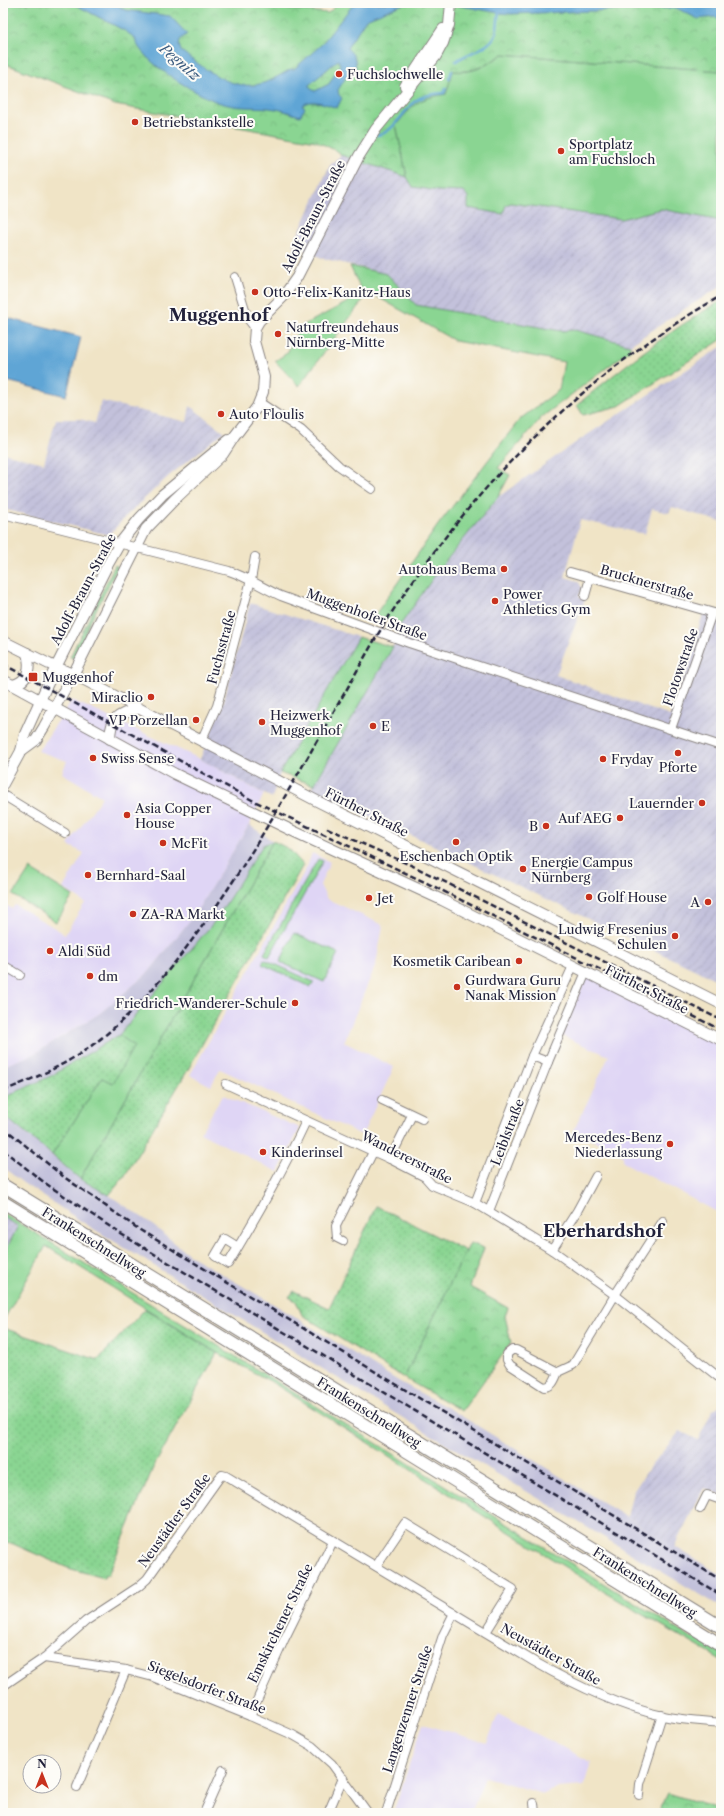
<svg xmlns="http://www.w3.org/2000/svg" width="724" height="1816" viewBox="0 0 724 1816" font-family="'Libre Caslon Text',serif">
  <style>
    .built { fill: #dfd5f5 }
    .industrial { fill: url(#industrial-furrows) }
    .railway { fill: #c3c1db }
    .grass { fill: #8ad592; stroke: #567c66 }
    .park { fill: url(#park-crowns); stroke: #567c66 }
    .garden { fill: url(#garden-dots); stroke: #567c66 }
    .water { fill: #5fa5d5; stroke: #406488; fill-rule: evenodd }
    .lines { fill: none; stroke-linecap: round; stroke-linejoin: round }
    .stream { stroke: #5fa5d5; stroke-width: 2.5 }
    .minor-casing { stroke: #898380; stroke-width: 10 }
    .major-casing { stroke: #898380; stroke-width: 12 }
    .highway-casing { stroke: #898380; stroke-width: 14 }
    .minor { stroke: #fff; stroke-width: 8 }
    .major { stroke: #fff; stroke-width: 10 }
    .highway { stroke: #fff; stroke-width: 12 }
    .rail { stroke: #22223b; stroke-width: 2.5; stroke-dasharray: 6 3; stroke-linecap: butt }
    .poi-dot { fill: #c8321e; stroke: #fdfcf7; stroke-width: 1.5 }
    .labels { text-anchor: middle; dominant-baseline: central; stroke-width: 4; stroke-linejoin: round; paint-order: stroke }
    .poi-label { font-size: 13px; fill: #22223b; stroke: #fdfcf7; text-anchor: start }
    .street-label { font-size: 13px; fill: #22223b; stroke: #fdfcf7 }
    .water-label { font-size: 14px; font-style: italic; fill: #3d5d80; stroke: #fdfcf7 }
    .district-label { font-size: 17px; font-weight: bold; fill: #22223b; stroke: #fdfcf7 }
  </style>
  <defs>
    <pattern id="industrial-furrows" width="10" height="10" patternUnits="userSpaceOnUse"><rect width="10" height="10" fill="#c3c1db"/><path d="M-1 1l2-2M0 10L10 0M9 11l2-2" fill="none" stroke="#a7a6bd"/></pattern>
    <pattern id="park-crowns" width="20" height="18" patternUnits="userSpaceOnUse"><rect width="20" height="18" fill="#8ad592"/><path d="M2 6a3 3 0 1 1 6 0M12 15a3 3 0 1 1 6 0" fill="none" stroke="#77b77f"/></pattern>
    <pattern id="garden-dots" width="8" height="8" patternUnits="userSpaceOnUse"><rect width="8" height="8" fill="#8ad592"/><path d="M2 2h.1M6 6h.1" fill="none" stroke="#77b77f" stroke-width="1.8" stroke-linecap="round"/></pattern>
  </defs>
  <rect width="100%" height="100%" fill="#fdfcf7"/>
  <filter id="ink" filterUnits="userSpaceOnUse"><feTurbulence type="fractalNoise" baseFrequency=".025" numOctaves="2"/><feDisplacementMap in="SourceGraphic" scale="8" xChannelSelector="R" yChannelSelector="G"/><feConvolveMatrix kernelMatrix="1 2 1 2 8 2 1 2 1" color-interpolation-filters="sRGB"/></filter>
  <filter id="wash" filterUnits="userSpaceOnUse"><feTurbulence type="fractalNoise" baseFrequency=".012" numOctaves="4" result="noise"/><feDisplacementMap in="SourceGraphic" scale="16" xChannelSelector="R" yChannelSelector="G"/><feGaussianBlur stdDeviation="0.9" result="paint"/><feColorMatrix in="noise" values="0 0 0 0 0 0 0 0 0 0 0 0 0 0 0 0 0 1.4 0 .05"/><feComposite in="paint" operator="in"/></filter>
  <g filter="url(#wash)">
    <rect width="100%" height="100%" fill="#f0e4c6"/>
    <!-- built -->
    <g class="built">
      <polygon points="72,700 200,759 264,794 249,825 195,914 149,972 99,1014 32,1055 3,1066 3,903 12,909 15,905 65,934 85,903 63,888 84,853 68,845 102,797 62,773 67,761 38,751"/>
      <polygon points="312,853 330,862 320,885 327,899 383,925 376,964 344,1042 394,1067 362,1135 220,1069 211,1086 190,1075 307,867"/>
      <polygon points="590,970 721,1036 721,1214 623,1162 623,1156 574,1130 609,1056 560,1035"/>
      <polygon points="223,1095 300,1128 278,1172 200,1133"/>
      <polygon points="498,1714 591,1762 584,1786 556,1788 544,1794 485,1777 471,1813 393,1813 423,1724 487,1743"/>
    </g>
    <!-- industrial -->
    <g class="industrial">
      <polygon points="341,155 407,177 414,187 439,191 465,192 468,197 468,208 503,214 506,205 511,203 621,219 661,209 721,221 721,285 717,289 683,310 630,345 575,330 561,331 416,305 387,274 322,258 293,245 330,165"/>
      <polygon points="721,347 721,522 672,507 669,513 652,509 645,534 580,520 565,577 578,581 582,588 579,597 585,599 556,675 670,716 705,608 721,612 721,982 437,847 311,790 393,647 401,624 440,568 498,497 581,439"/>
      <polygon points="101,401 187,422 190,406 224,432 170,475 128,514 109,535 3,509 3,453 44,463 56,419 80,419 95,423"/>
      <polygon points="250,603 358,637 280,773 272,798 200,759 224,700"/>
      <polygon points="3,1217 18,1226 3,1256"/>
      <polygon points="721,1404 721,1495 704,1488 674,1547 627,1517 633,1492 649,1468 680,1431 698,1440 712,1411"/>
    </g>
    <!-- railway -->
    <g class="railway">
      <polygon points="249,825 273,841 263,845 215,921 119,1035 51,1076 3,1098 3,1066 32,1055 99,1014 149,972 195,914"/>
      <polygon points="3,1115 80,1179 109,1195 146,1220 191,1256 282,1309 400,1382 450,1409 721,1575 721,1607 398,1415 84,1223 23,1183 3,1167"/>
    </g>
    <!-- grass -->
    <g class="grass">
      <path d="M503 54 721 71V221L661 209 621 219 511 203 506 205 503 214 468 208V197L464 192 439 191 413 187 407 177 396 125C415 103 416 99 446 94L453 71C474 74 487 65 503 54Z"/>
      <polygon points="350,266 387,274 416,305 561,331 575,330 630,345 630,350 542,417 498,468 510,475 498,497 440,568 401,624 375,615 438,525 520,419 559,390 564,362 455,341 369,292 299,386 275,361 287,353 300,327 363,294"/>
      <polygon points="115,565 118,567 88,626 76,659 70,657"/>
      <polygon points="358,637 393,647 314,785 280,773"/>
      <polygon points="273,841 80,1179 52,1155 102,1078 134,1046 119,1035 215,921 263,845"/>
      <polygon points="318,859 323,861 269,957 264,954"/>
      <polygon points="30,869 73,896 56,922 13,895"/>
      <polygon points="294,933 338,953 324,982 280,962"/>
      <polygon points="264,959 314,982 311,987 262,964"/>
      <polygon points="3,1213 692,1638 708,1643 721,1651 721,1660 603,1591 270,1381 217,1353 46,1246 3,1321 3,1256 18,1226 3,1217"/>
    </g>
    <!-- park -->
    <g class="park">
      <path d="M3 3H235L328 13 339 3H721V71L503 54C487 65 474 73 453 71L446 94C416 99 415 103 396 125L407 177 341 155 339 152 316 141 115 105 3 63Z"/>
      <polygon points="470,1243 484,1248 470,1287 508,1308 505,1316 511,1343 462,1411 404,1378"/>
      <polygon points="668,1793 721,1810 721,1813 658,1813"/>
    </g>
    <!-- garden -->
    <g class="garden">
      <path d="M721 301V340L619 406 583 415 577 405C622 367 670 330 721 301Z"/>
      <polygon points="273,841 289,849 303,865 186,1073 124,1177 109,1195 80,1179"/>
      <polygon points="119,1035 134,1046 113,1083 102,1078 52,1155 3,1115 3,1098 51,1076"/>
      <polygon points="376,1206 466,1251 404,1378 302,1315 296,1301 289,1297 294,1291 329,1308"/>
      <polygon points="145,1309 217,1353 153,1468 108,1575 105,1574 104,1578 68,1568 11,1543 3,1544 3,1328 98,1360"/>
    </g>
    <!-- water -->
    <g class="water">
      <path d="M72 3H114L125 10 170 16 187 34 180 40 179 45 181 51C202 66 226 88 254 85 267 84 280 75 291 69H294L321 45 352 6 357 3H410L401 5 366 19 347 48C354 55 357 59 355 70L350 71 338 90 339 95 342 98 337 108C327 105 311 97 302 106L305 108 300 116C292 114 284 110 276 109 259 106 241 109 224 104 203 99 138 61 135 38L125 31ZM338 60 340 65 329 84 315 91 311 89 309 85Z"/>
      <polygon points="445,3 721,3 721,21 716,17 698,19 676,8 511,14 499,13"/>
      <polygon points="3,317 81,337 66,396 3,380"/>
    </g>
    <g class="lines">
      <!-- stream -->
      <g class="stream">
        <path d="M456 61C468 52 491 49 496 33 498 26 498 18 499 11"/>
        <polyline points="449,79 452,71"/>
        <path d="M377 135C391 135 404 111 414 102 423 95 434 94 444 93L446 88"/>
      </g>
    </g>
  </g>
  <g filter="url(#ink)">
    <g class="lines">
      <defs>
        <g id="minor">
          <polyline points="235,277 248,319 255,328"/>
          <polyline points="259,402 301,430 339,466 372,489"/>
          <path d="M3 514 229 571C247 577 263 588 281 596L409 643 721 746"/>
          <polyline points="570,572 721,615"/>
          <polyline points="585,596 590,578"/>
          <polyline points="671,729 712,613"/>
          <polyline points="201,741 217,706 251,580 255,557"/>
          <polyline points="3,795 65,833"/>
          <polyline points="3,965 20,975"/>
          <polyline points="532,1056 548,1062"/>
          <polyline points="226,1084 390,1159 425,1177 432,1185 475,1203 552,1250 615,1295 721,1379"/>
          <polyline points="382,1100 422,1119"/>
          <polyline points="390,1159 412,1115"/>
          <polyline points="475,1203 532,1056 573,966"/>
          <polyline points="489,1211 548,1062 586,972"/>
          <polyline points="343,1241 337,1238 336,1226 373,1152"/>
          <path d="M238 1247 225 1239 215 1256 228 1264C256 1217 283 1171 306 1121"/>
          <polyline points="552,1250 577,1211 596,1176"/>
          <path d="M558 1372C555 1379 553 1387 544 1387L510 1365 507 1360V1354L512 1350H516L558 1372 573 1365 615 1295 663 1221"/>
          <polyline points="700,1509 707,1495 721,1500"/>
          <polyline points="376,1566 405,1523 513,1589 486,1632"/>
          <polyline points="44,1658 126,1670 153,1677 250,1716 293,1735 312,1746 332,1764 368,1813"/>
          <path d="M3 1686 44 1658 86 1621 138 1587 147 1579 219 1478 222 1475 226 1476 533 1661C573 1684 617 1706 663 1716 682 1720 702 1721 721 1723"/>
          <polyline points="250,1716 284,1640 333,1541"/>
          <polyline points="77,1787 126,1670"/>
          <polyline points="639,1795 640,1784 662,1715"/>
          <polyline points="534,1803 535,1813"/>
          <polyline points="204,1813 223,1770"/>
          <polyline points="328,1813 343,1778"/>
          <polyline points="386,1813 443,1635 454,1613"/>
        </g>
        <g id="major">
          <polyline points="405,86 443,29"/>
          <polyline points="3,641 49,664 73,674 317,801 721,1004"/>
          <polyline points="3,680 175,774 295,832 442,900 721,1040"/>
          <path d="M13 685C29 681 31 668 27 653"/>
          <path d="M110 739C110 718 119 714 137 709"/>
          <polyline points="21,751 36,740 44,727 78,665 146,529 174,500 223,454 234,437 257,407 263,392 264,377 254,341 255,328 259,321 283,297 297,277 359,156 376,129 436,56 443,43 449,25 451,3"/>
          <polyline points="3,784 21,751 25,734 48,683 107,566 120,543 139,519 162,495 229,440"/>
        </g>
        <g id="highway">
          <polyline points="3,1185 721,1627"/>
          <polyline points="3,1202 721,1645"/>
        </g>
      </defs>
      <!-- minor casing -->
      <use href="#minor" class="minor-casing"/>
      <!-- major casing -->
      <use href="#major" class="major-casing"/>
      <!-- highway casing -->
      <use href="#highway" class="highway-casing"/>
      <!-- minor -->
      <use href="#minor" class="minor"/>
      <!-- major -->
      <use href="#major" class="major"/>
      <!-- highway -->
      <use href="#highway" class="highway"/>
      <!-- rail -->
      <g class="rail">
        <polyline points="3,664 252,800 435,887 721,1030"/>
        <polyline points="327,828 415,867 721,1020"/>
        <path d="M3 1091C25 1082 47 1073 68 1061 115 1034 153 991 186 948 248 867 296 776 348 687 362 662 376 636 392 612 476 483 587 372 721 296"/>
        <polyline points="3,1127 64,1177 140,1230 721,1580"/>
        <polyline points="3,1150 45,1183 121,1234 721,1595"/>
      </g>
    </g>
  </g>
  <!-- markers -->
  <g class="poi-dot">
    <circle cx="339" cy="74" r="4"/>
    <circle cx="135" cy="122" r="4"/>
    <circle cx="561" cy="151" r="4"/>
    <circle cx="255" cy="292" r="4"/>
    <circle cx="278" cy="334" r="4"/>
    <circle cx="221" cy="414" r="4"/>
    <circle cx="504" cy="569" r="4"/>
    <circle cx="495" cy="601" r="4"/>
    <rect x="28" y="672" width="10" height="10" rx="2"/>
    <circle cx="151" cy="697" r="4"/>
    <circle cx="196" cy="720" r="4"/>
    <circle cx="262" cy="722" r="4"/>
    <circle cx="373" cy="726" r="4"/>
    <circle cx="678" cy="753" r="4"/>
    <circle cx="93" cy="758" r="4"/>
    <circle cx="603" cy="759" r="4"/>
    <circle cx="702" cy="803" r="4"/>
    <circle cx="127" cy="815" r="4"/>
    <circle cx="620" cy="818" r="4"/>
    <circle cx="546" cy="826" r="4"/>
    <circle cx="456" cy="842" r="4"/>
    <circle cx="163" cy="843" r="4"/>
    <circle cx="523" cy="869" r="4"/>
    <circle cx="88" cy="875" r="4"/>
    <circle cx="589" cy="897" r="4"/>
    <circle cx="369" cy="898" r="4"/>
    <circle cx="708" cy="902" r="4"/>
    <circle cx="133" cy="914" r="4"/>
    <circle cx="675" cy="936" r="4"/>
    <circle cx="50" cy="951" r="4"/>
    <circle cx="519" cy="961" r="4"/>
    <circle cx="90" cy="976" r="4"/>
    <circle cx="457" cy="987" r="4"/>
    <circle cx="295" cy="1003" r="4"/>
    <circle cx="670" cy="1144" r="4"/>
    <circle cx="263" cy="1152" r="4"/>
  </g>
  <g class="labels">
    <!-- poi labels -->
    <g class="poi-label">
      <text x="347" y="74">Fuchslochwelle</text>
      <text x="143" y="122">Betriebstankstelle</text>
      <text x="569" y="144">Sportplatz<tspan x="569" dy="15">am Fuchsloch</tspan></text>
      <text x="263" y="292">Otto-Felix-Kanitz-Haus</text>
      <text x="286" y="327">Naturfreundehaus<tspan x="286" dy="15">Nürnberg-Mitte</tspan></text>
      <text x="229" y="414">Auto Floulis</text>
      <text x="496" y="569" text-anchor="end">Autohaus Bema</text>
      <text x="503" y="594">Power<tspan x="503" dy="15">Athletics Gym</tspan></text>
      <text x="42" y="677">Muggenhof</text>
      <text x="143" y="697" text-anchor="end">Miraclio</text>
      <text x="270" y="715">Heizwerk<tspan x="270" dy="15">Muggenhof</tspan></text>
      <text x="188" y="720" text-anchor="end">VP Porzellan</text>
      <text x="381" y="726">E</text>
      <text x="101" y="758">Swiss Sense</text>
      <text x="611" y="759">Fryday</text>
      <text x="678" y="767" text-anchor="middle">Pforte</text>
      <text x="694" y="803" text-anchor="end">Lauernder</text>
      <text x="135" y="808">Asia Copper<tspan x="135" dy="15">House</tspan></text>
      <text x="612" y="818" text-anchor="end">Auf AEG</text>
      <text x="538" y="826" text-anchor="end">B</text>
      <text x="171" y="843">McFit</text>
      <text x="456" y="856" text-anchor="middle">Eschenbach Optik</text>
      <text x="531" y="862">Energie Campus<tspan x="531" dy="15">Nürnberg</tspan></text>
      <text x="96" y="875">Bernhard-Saal</text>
      <text x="597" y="897">Golf House</text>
      <text x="377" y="898">Jet</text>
      <text x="700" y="902" text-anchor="end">A</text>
      <text x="141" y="914">ZA-RA Markt</text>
      <text x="667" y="929" text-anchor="end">Ludwig Fresenius<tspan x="667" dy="15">Schulen</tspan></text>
      <text x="58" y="951">Aldi Süd</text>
      <text x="511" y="961" text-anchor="end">Kosmetik Caribean</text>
      <text x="98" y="976">dm</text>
      <text x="465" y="980">Gurdwara Guru<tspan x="465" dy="15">Nanak Mission</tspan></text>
      <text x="287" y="1003" text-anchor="end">Friedrich-Wanderer-Schule</text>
      <text x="662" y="1137" text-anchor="end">Mercedes-Benz<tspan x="662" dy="15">Niederlassung</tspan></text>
      <text x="271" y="1152">Kinderinsel</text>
    </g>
    <!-- street labels -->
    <g class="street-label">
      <text transform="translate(313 216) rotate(-63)">Adolf-Braun-Straße</text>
      <text transform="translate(647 582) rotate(16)">Brucknerstraße</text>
      <text transform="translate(83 589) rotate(-62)">Adolf-Braun-Straße</text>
      <text transform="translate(367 614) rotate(20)">Muggenhofer Straße</text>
      <text transform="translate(221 647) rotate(-75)">Fuchsstraße</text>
      <text transform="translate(680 667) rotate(-71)">Flotowstraße</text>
      <text transform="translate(367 812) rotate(27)">Fürther Straße</text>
      <text transform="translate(647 989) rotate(27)">Fürther Straße</text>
      <text transform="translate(507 1132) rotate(-69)">Leiblstraße</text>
      <text transform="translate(407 1157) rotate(27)">Wandererstraße</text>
      <text transform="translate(94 1242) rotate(32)">Frankenschnellweg</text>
      <text transform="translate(369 1412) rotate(32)">Frankenschnellweg</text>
      <text transform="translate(174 1520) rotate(-54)">Neustädter Straße</text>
      <text transform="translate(645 1582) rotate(32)">Frankenschnellweg</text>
      <text transform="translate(280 1623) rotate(-64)">Emskirchener Straße</text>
      <text transform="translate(551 1654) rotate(29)">Neustädter Straße</text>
      <text transform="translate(207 1687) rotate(21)">Siegelsdorfer Straße</text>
      <text transform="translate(407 1709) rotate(-72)">Langenzenner Straße</text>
    </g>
    <!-- water labels -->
    <g class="water-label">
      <text transform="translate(180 62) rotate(41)">Pegnitz</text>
    </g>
    <!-- district labels -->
    <g class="district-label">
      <text x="219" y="315">Muggenhof</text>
      <text x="603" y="1231">Eberhardshof</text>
    </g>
  </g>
  <!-- margin -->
  <rect width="724" height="1816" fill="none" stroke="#fdfcf7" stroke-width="16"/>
  <!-- north arrow -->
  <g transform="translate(42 1774)"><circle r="19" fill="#fdfcf7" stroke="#a5a5ac"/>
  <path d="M0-3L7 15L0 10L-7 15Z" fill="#c8321e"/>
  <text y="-6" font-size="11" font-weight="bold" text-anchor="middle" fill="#22223b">N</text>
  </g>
</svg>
